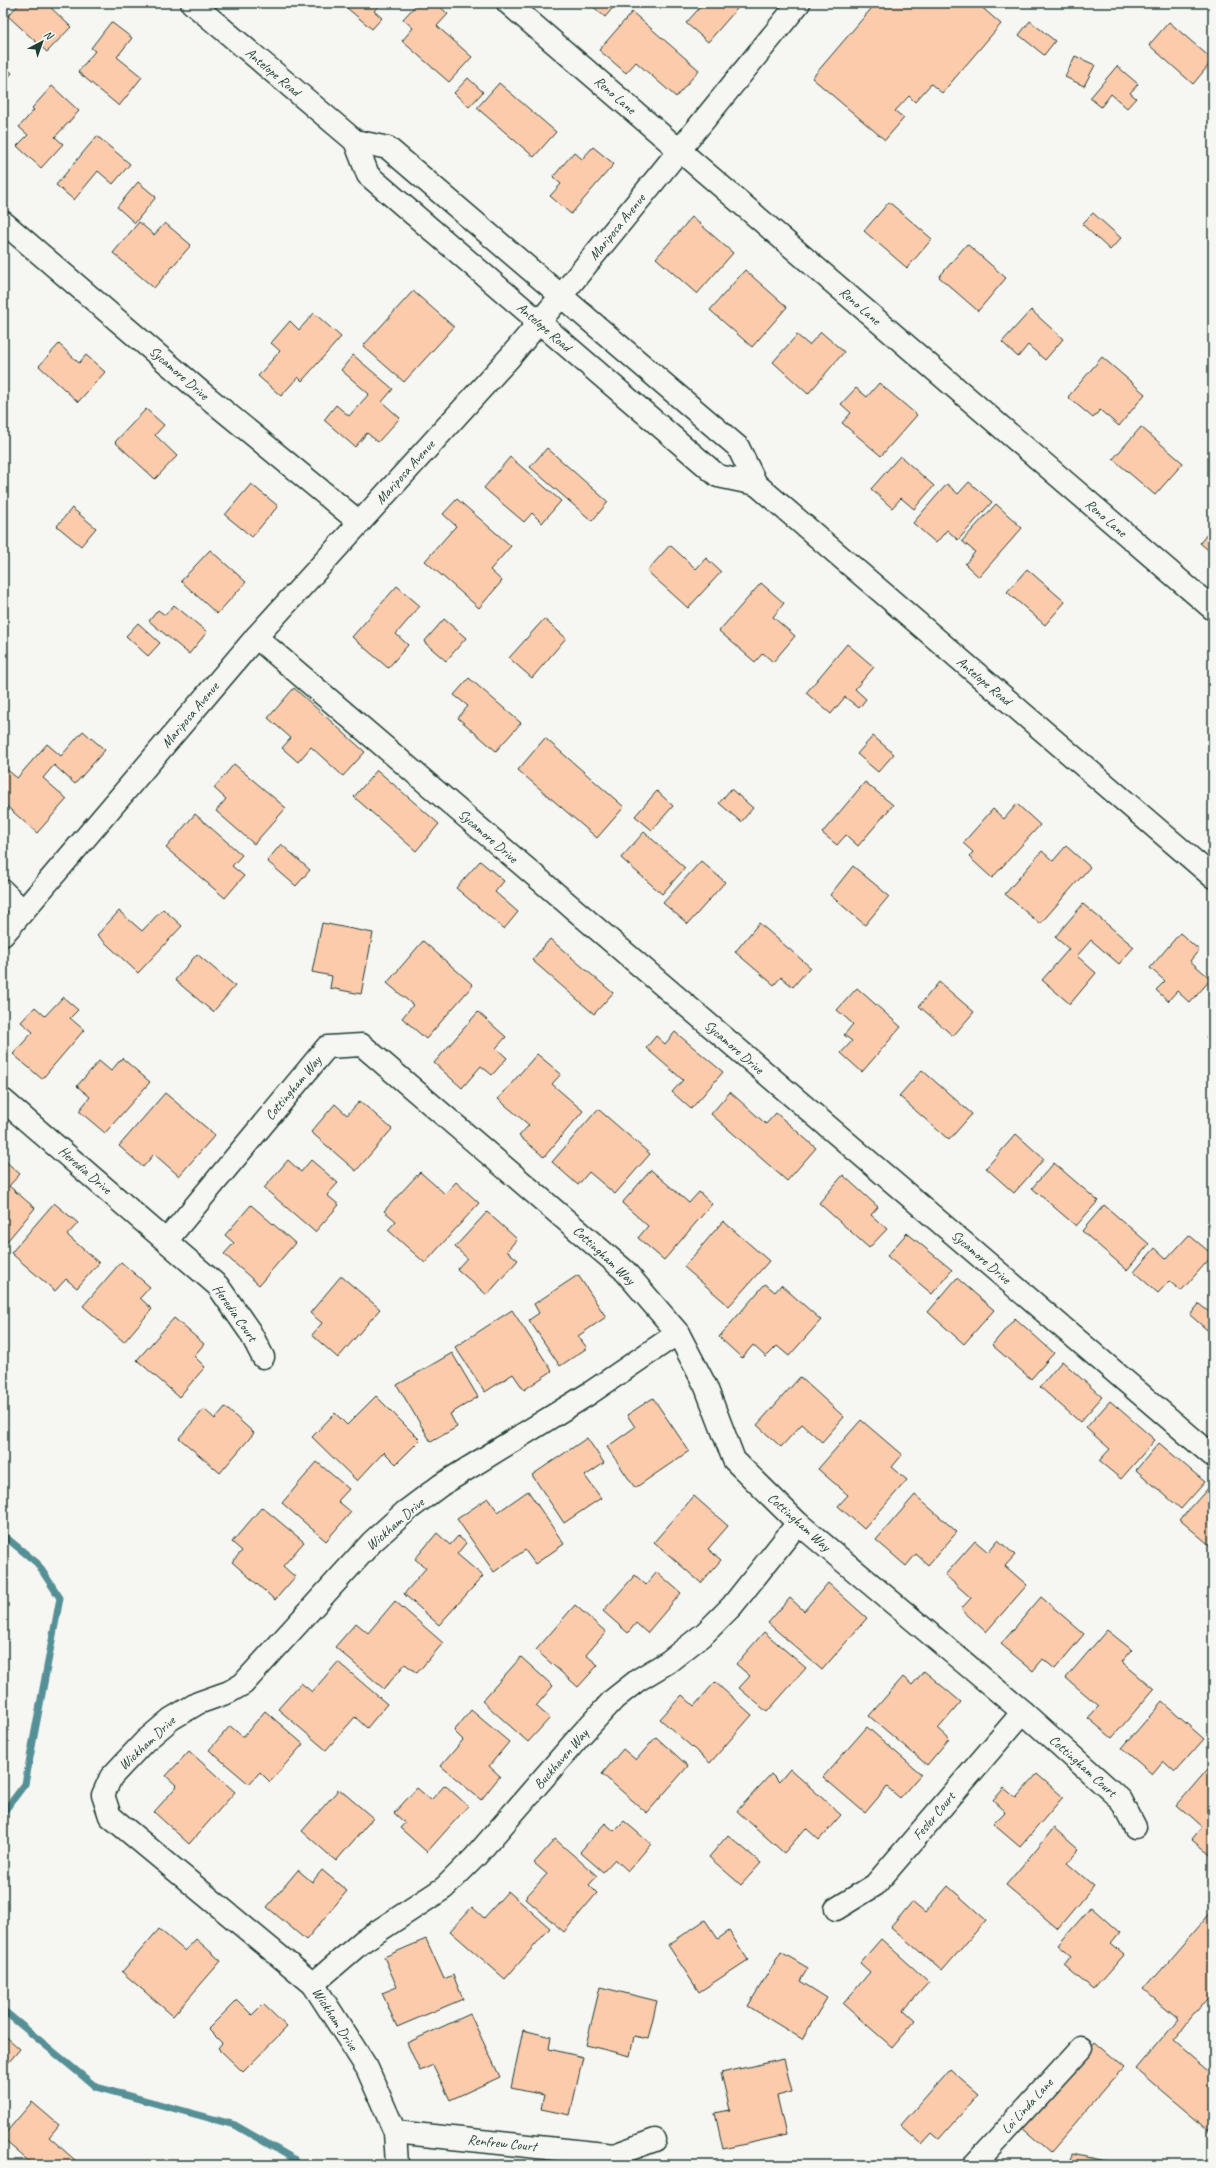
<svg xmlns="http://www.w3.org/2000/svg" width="1216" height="2168" viewBox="0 0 1216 2168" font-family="Caveat,sans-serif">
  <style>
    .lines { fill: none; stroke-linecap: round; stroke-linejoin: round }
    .stream { stroke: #569097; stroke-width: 7 }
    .building { fill: #fccbac; stroke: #1f3d34 }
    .street-casing { stroke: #1f3d34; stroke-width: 25 }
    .secondary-casing { stroke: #1f3d34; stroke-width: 25 }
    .primary-casing { stroke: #1f3d34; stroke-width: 25 }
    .street { stroke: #f6f6f2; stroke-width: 22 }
    .secondary { stroke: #f6f6f2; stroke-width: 22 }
    .primary { stroke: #f6f6f2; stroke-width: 22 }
    .labels { text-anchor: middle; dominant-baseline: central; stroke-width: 3.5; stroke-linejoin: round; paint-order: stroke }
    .street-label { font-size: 14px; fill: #1f3d34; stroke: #f6f6f2 }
  </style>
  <rect width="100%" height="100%" fill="#f6f6f2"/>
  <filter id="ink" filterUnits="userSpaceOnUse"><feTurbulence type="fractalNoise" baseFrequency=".025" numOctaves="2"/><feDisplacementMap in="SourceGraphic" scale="8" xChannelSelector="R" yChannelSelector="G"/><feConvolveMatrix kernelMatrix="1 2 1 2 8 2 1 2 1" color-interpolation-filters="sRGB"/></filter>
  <g filter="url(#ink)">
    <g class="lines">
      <!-- stream -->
      <g class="stream">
        <polyline points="3,296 3,303"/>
        <polyline points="3,1535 37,1563 60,1598 25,1784 3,1813"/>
        <polyline points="3,2010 96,2087 235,2125 294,2159 296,2165"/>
      </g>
    </g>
    <!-- building -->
    <g class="building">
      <polygon points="20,3 46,3 71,27 47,52 8,16"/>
      <polygon points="352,3 382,3 374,11 382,18 372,29 347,8"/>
      <polygon points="418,3 436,3 448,14 437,26 472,57 449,82 402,41 413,28 403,19"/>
      <polygon points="589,3 617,3 605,17"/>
      <polygon points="704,3 742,3 708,42 686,23"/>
      <polygon points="876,3 977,3 1001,24 942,93 931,84 915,102 909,96 895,111 904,118 885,140 812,78"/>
      <polygon points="632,12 699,70 676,97 636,62 626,73 599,50"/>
      <polygon points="1030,21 1055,41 1044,55 1019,35"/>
      <polygon points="111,22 132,38 117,57 142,77 119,106 78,72 95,51 91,48"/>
      <polygon points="1169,22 1213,60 1193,84 1149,45"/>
      <polygon points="1075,56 1095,65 1084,86 1065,77"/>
      <polygon points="3,65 12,73 3,83"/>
      <polygon points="1117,66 1138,84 1130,93 1136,98 1127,108 1111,94 1101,107 1090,98"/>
      <polygon points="468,78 483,92 469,107 454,93"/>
      <polygon points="499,83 556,132 534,157 477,108"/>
      <polygon points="52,86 79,111 55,137 63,144 41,168 17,146 28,135 19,127 34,110 32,108"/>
      <polygon points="97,136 130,164 113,184 98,171 74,200 56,185"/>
      <polygon points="593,147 614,164 571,214 550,196 561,184 553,177 574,152 582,159"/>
      <polygon points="138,182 156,197 135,223 117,207"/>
      <polygon points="889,202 932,239 907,268 864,231"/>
      <polygon points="1093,213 1121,238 1110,250 1082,224"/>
      <polygon points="692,217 733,253 697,294 656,258"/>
      <polygon points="139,222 154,235 165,223 191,245 154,288 113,253"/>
      <polygon points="967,244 1006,278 978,311 939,277"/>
      <polygon points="745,270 787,307 752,347 710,310"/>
      <polygon points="413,291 454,327 404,382 363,346"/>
      <polygon points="1031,310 1063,339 1045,360 1028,345 1018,357 1002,342"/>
      <polygon points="314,313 341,337 302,381 298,377 281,396 258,376 280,351 271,343 290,321 299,330"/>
      <polygon points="821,332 844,352 808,394 773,362 797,335 809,345"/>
      <polygon points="59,344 79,363 86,355 105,372 78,402 39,366"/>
      <polygon points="353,355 393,389 382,402 400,418 378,442 367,433 355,447 324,420 336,405 349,416 369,394 341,370"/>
      <polygon points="1102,357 1145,394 1119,426 1100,410 1093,418 1068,397"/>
      <polygon points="879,383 917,415 881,456 842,423 851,413 841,404 856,388 867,397"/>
      <polygon points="146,409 164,425 155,435 177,456 155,479 115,442"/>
      <polygon points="1141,427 1183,463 1155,495 1113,459"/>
      <polygon points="547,448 608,502 592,521 530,467"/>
      <polygon points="900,456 934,486 914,509 901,498 892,508 871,489"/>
      <polygon points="510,457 561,501 542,523 532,513 524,522 484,488"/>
      <polygon points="969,482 992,502 958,540 947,530 936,543 913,523 947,484 958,494"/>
      <polygon points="251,484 278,506 252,537 225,515"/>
      <polygon points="457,499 511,546 490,570 502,581 479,608 425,561 456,526 443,514"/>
      <polygon points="996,504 1022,528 979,577 965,564 975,552 962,541"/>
      <polygon points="72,508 96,528 81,546 57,526"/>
      <polygon points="1213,527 1213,554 1200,543"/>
      <polygon points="670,545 696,569 706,558 721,572 688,608 647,571"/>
      <polygon points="210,550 246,582 217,614 181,581"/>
      <polygon points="1027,569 1065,602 1045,625 1007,592"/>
      <polygon points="761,583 784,603 773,617 795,636 773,662 763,653 755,662 719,631"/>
      <polygon points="397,586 420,606 396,634 408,645 388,668 352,637"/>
      <polygon points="174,605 207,632 189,654 149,621 158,610 165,615"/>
      <polygon points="444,619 466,638 446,661 424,642"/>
      <polygon points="544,619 566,638 532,678 509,658"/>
      <polygon points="138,623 160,643 148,656 126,636"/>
      <polygon points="847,644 874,667 855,689 866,699 859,708 845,697 831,714 806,693"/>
      <polygon points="469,678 521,723 496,751 458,718 468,706 454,695"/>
      <polygon points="294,688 365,752 343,776 311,747 298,762 282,748 291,738 268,718"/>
      <polygon points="83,731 105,750 75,784 54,765 43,778 67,799 37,833 3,803 3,768 4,767 17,778 47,744 61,756"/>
      <polygon points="873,736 894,754 878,772 857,754"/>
      <polygon points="545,738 624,807 597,838 518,770"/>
      <polygon points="234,764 286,808 254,844 216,811 226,799 214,788"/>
      <polygon points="377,770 439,824 416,851 354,797"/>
      <polygon points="865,782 893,805 858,846 846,835 837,845 822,833"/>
      <polygon points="731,789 753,808 741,822 719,803"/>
      <polygon points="657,791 673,806 652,830 635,816"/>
      <polygon points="1017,804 1040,825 992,878 969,857 973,852 963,843 993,809 1004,819"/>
      <polygon points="195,814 242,855 232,866 244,876 225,898 166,848"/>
      <polygon points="644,832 685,868 662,894 621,858"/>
      <polygon points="281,844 310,870 296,886 267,861"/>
      <polygon points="1066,846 1090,867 1040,924 1005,894 1042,851 1053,861"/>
      <polygon points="480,861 504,881 495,892 518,912 504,929 456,888"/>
      <polygon points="701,861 725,882 688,924 663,903"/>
      <polygon points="853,866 889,896 865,925 830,895"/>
      <polygon points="1083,904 1134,947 1119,964 1091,940 1077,956 1096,973 1070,1004 1042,980 1069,949 1055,937"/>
      <polygon points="163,909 182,926 138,973 97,935 119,911 142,931"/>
      <polygon points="322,923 373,933 361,994 330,988 332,976 312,972"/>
      <polygon points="759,923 810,967 793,987 781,977 774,985 735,952"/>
      <polygon points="1180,933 1199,950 1190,961 1211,979 1190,1003 1177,991 1168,1001 1156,990 1165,981 1150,968"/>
      <polygon points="550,939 613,993 594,1014 532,960"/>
      <polygon points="423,941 473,985 426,1039 402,1018 413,1005 387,983"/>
      <polygon points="197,954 235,986 213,1012 175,980"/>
      <polygon points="939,982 974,1012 953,1036 919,1006"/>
      <polygon points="857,988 901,1027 862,1072 841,1053 852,1041 844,1035 853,1024 837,1010"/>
      <polygon points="63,997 78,1010 70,1018 84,1030 42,1079 13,1054 33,1032 21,1022 35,1007 45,1016"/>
      <polygon points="478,1012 506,1037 496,1048 507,1058 492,1075 481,1066 462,1088 434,1063"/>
      <polygon points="1213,1029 1213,1043 1206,1037"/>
      <polygon points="675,1032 723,1072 691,1109 672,1092 683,1080 646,1048 656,1036 665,1044"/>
      <polygon points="537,1054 561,1074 552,1084 583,1111 544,1157 519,1136 529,1125 498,1099"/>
      <polygon points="122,1058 150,1082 105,1133 79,1111 90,1097 77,1086 99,1061 111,1071"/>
      <polygon points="922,1070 972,1114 949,1140 899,1096"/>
      <polygon points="730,1092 766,1124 776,1113 816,1148 787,1181 711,1114"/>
      <polygon points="165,1093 215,1135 179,1176 154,1154 143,1167 119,1146"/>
      <polygon points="360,1101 392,1129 356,1171 311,1132 335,1104 347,1115"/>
      <polygon points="598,1109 650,1154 615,1194 589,1172 578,1185 552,1162"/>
      <polygon points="1016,1134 1044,1159 1014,1193 986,1168"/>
      <polygon points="3,1159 20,1174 9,1186 35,1208 3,1246"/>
      <polygon points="288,1160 301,1172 311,1160 338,1183 327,1195 339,1205 315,1232 264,1188"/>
      <polygon points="1054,1163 1098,1201 1076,1226 1032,1188"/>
      <polygon points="651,1170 689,1203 699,1192 712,1204 664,1260 638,1238 648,1226 622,1203"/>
      <polygon points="420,1172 445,1194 456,1182 479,1203 425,1263 388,1230 396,1221 384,1211"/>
      <polygon points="843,1175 878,1207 871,1215 887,1229 869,1248 819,1203"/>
      <polygon points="54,1203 78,1223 67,1235 99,1263 77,1288 66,1279 55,1291 11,1253"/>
      <polygon points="251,1205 295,1243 259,1285 224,1254 234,1243 225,1235"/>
      <polygon points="1104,1205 1149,1244 1127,1270 1082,1231"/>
      <polygon points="487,1212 517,1239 507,1251 518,1260 487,1295 457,1269 467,1258 455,1247"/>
      <polygon points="723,1221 769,1261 729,1306 684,1267"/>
      <polygon points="907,1233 952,1270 932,1294 887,1256"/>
      <polygon points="1189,1235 1213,1255 1181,1291 1169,1281 1158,1293 1134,1272 1155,1248 1167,1259"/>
      <polygon points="121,1262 150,1287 140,1298 152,1309 124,1342 83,1306"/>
      <polygon points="578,1275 606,1317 578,1336 587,1348 560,1366 529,1320 539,1313 534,1304"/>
      <polygon points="341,1276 380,1309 338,1358 312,1335 322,1323 310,1313"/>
      <polygon points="957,1278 994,1310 964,1344 928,1312"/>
      <polygon points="765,1284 775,1292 781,1285 821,1320 789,1356 777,1346 766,1357 753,1345 742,1358 719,1337"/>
      <polygon points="1199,1304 1209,1312 1213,1308 1213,1335 1190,1315"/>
      <polygon points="512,1310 552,1371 524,1390 513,1374 485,1392 455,1347"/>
      <polygon points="174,1318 204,1344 194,1356 205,1367 179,1397 137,1360"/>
      <polygon points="1015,1318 1054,1353 1031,1379 992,1345"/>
      <polygon points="452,1353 478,1397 450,1414 457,1427 431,1442 397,1385"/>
      <polygon points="1062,1361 1102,1397 1080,1422 1040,1387"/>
      <polygon points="800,1377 844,1417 822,1442 802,1424 781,1447 757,1425"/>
      <polygon points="376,1396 420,1440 396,1464 384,1452 357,1481 312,1437 335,1413 347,1425"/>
      <polygon points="653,1398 689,1451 635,1488 607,1447 635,1427 627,1415"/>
      <polygon points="1110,1401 1155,1440 1121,1479 1099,1461 1110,1449 1086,1428"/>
      <polygon points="225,1407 254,1433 220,1473 179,1438 204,1409 215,1419"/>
      <polygon points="861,1420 902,1455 892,1467 907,1480 864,1529 838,1506 848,1495 818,1469"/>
      <polygon points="587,1438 604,1463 585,1476 601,1498 564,1523 532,1475"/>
      <polygon points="1159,1443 1205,1482 1181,1509 1136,1470"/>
      <polygon points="317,1462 349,1489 338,1501 351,1512 326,1541 282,1503"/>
      <polygon points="1210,1486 1213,1488 1213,1548 1180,1520"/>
      <polygon points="528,1491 564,1544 535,1564 525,1550 494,1572 457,1519 488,1498 498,1512"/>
      <polygon points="915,1495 957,1532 928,1565 916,1554 906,1566 876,1540"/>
      <polygon points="694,1496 728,1526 708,1549 721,1560 701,1583 654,1542"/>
      <polygon points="262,1507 304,1542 283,1566 295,1577 275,1600 232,1562 242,1551 232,1542"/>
      <polygon points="437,1533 450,1545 458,1536 466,1543 457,1554 483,1576 439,1625 404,1594 426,1568 415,1559"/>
      <polygon points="998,1540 1015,1555 1005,1566 1027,1585 986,1632 961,1609 971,1598 945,1575 975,1541 988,1552"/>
      <polygon points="657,1572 681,1593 647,1633 636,1623 628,1633 603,1611 635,1575 646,1585"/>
      <polygon points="828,1583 867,1618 822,1670 768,1623 790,1598 804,1611"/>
      <polygon points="1041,1597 1084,1634 1055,1669 1043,1659 1033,1671 1001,1644"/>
      <polygon points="395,1601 443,1643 417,1673 405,1664 384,1689 335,1647 356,1623 368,1633"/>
      <polygon points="575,1605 606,1632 586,1655 598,1665 578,1687 536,1650"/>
      <polygon points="1107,1630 1132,1650 1122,1662 1154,1689 1112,1738 1088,1718 1099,1706 1066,1678"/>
      <polygon points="764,1632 806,1668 767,1712 739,1688 750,1676 736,1664"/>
      <polygon points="521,1657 553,1686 536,1706 550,1718 528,1742 482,1701"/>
      <polygon points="338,1662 387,1704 367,1728 355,1717 326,1750 278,1709 301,1683 312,1692"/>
      <polygon points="924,1671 961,1702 938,1729 949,1739 927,1765 869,1716 903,1677 912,1685"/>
      <polygon points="715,1682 752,1715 710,1763 660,1719 682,1695 694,1706"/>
      <polygon points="1162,1702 1204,1739 1175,1772 1163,1761 1152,1774 1122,1748"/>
      <polygon points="471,1710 509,1742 489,1766 500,1776 481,1800 441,1766 463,1740 454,1731"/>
      <polygon points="265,1711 303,1744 270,1782 260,1772 249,1784 209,1750 230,1726 243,1737"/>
      <polygon points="867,1727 921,1774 900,1798 887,1787 865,1813 823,1777"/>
      <polygon points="656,1737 688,1766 647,1813 602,1774 623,1749 636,1760"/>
      <polygon points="189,1751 235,1792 189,1844 154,1812 177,1786 166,1776"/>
      <polygon points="1213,1763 1213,1858 1191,1840 1202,1827 1177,1805"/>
      <polygon points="790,1769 841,1815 819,1840 806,1828 784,1853 737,1811 771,1774 779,1782"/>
      <polygon points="1037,1774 1063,1797 1020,1847 993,1824 1005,1812 993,1801 1004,1788 1016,1798"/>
      <polygon points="445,1785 468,1806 427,1852 400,1828 405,1823 394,1813 417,1788 431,1800"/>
      <polygon points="339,1789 373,1818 336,1861 302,1831"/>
      <polygon points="624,1821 651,1844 628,1871 615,1859 603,1872 580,1852 605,1823 614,1831"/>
      <polygon points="1054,1828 1079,1850 1067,1863 1094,1886 1058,1929 1006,1885"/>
      <polygon points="728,1835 761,1863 741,1885 709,1857"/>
      <polygon points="555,1839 597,1876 589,1885 597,1893 564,1932 525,1898 547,1874 534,1863"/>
      <polygon points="298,1870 312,1882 322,1870 347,1891 306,1940 267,1907"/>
      <polygon points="948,1886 986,1920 942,1971 891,1927 912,1902 925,1913"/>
      <polygon points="508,1891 550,1928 505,1979 450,1931 472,1907 484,1918"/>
      <polygon points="1091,1907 1120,1933 1111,1944 1124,1955 1093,1990 1064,1965 1071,1956 1058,1945"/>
      <polygon points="1213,1910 1213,1993 1173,2040 1213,2074 1213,2134 1136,2069 1178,2019 1144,1990"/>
      <polygon points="705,1920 718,1939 729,1931 748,1960 699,1992 668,1945"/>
      <polygon points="159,1929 185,1951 196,1939 221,1961 173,2016 122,1972"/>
      <polygon points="426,1939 444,1979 453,1975 463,1999 397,2027 382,1993 397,1987 384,1957"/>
      <polygon points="881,1939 929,1982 904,2010 915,2020 892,2047 843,2004 870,1972 860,1963"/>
      <polygon points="781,1952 808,1968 800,1981 827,1998 802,2039 748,2006"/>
      <polygon points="600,1987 657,2001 648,2039 634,2036 630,2056 586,2045"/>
      <polygon points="237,2000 252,2015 263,2004 287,2027 243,2072 218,2048 222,2043 208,2029"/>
      <polygon points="470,2014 500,2077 450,2100 433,2065 420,2071 407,2043"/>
      <polygon points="523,2030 551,2037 549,2049 583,2057 570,2115 541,2109 544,2095 511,2088"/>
      <polygon points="3,2034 20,2049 3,2069"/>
      <polygon points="1095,2042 1124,2067 1050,2152 1021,2127"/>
      <polygon points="784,2059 792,2092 777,2096 786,2135 723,2149 715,2113 730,2110 721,2073"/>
      <polygon points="950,2069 979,2094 939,2139 932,2133 922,2144 901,2125"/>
      <polygon points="32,2102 59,2125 49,2137 76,2161 72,2165 33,2165 3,2139 3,2136"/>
      <polygon points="1072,2154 1124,2165 1070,2165"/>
    </g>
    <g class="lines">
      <defs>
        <g id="street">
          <polyline points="508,3 1213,609"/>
          <polyline points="3,222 201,392 359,522"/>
          <polyline points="256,637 1213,1456"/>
          <polyline points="3,891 23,911"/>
          <polyline points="3,1100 218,1286 250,1332 263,1357"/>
          <polyline points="167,1240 327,1047 362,1045 624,1270 678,1333 706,1387 734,1460 798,1523 1023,1712 1121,1800 1135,1827"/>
          <polyline points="836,1909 875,1885 1023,1712"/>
          <polyline points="313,1984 363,1941 444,1888 475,1857 579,1737 614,1699 638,1680 668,1662 705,1633 732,1606 798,1523"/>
          <polyline points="395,2132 614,2155 655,2140"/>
          <polyline points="397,2165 395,2132 367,2068 313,1984 110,1816 103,1795 111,1777 145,1741 171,1719 198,1703 229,1692 243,1684 372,1542 405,1512 441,1485 590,1393 678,1333"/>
          <polyline points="974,2165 1081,2048"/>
        </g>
        <polyline id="secondary" points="3,935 256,637 510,357 561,296 799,3"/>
        <g id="primary">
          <polyline points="192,3 355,141 388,148 738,447 756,484 1213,877"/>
          <polyline points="355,141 368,175 718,476 756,484"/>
        </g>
      </defs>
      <!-- street casing -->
      <use href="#street" class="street-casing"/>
      <!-- secondary casing -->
      <use href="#secondary" class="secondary-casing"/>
      <!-- primary casing -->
      <use href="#primary" class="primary-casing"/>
      <!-- street -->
      <use href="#street" class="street"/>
      <!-- secondary -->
      <use href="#secondary" class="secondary"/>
      <!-- primary -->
      <use href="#primary" class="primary"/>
    </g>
  </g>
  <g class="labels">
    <!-- street labels -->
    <g class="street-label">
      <text transform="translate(273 72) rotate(40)">Antelope Road</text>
      <text transform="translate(615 95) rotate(41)">Reno Lane</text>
      <text transform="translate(617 227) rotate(-51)">Mariposa Avenue</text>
      <text transform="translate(860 306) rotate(41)">Reno Lane</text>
      <text transform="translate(544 327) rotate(41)">Antelope Road</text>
      <text transform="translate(179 373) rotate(41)">Sycamore Drive</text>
      <text transform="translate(405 472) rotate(-48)">Mariposa Avenue</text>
      <text transform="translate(1106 518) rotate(41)">Reno Lane</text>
      <text transform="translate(984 681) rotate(40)">Antelope Road</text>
      <text transform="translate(190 715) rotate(-50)">Mariposa Avenue</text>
      <text transform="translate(488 836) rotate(41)">Sycamore Drive</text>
      <text transform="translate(734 1047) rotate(41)">Sycamore Drive</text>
      <text transform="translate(293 1088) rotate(-50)">Cottingham Way</text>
      <text transform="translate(85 1170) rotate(41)">Heredia Drive</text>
      <text transform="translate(604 1255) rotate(43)">Cottingham Way</text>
      <text transform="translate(981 1257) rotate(41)">Sycamore Drive</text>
      <text transform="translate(235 1313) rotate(55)">Heredia Court</text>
      <text transform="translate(799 1522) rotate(42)">Cottingham Way</text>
      <text transform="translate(395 1524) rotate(-41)">Wickham Drive</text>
      <text transform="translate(147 1743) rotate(-43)">Wickham Drive</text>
      <text transform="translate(561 1759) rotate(-49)">Buckhaven Way</text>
      <text transform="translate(1083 1766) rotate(42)">Cottingham Court</text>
      <text transform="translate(934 1816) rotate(-50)">Fesler Court</text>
      <text transform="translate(335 2019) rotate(57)">Wickham Drive</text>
      <text transform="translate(1027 2106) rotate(-48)">Loi Linda Lane</text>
      <text transform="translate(502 2143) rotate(6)">Renfrew Court</text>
    </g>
  </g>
  <!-- margin -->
  <rect width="1216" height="2168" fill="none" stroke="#f6f6f2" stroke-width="16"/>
  <rect x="8" y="8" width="1200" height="2152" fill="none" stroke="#1f3d34" stroke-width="1.5" filter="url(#ink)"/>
  <!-- north arrow -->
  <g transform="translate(42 42) rotate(41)" stroke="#f6f6f2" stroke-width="3" paint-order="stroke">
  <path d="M0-3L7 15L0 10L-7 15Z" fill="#1f3d34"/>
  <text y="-6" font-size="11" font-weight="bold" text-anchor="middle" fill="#1f3d34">N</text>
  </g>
</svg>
